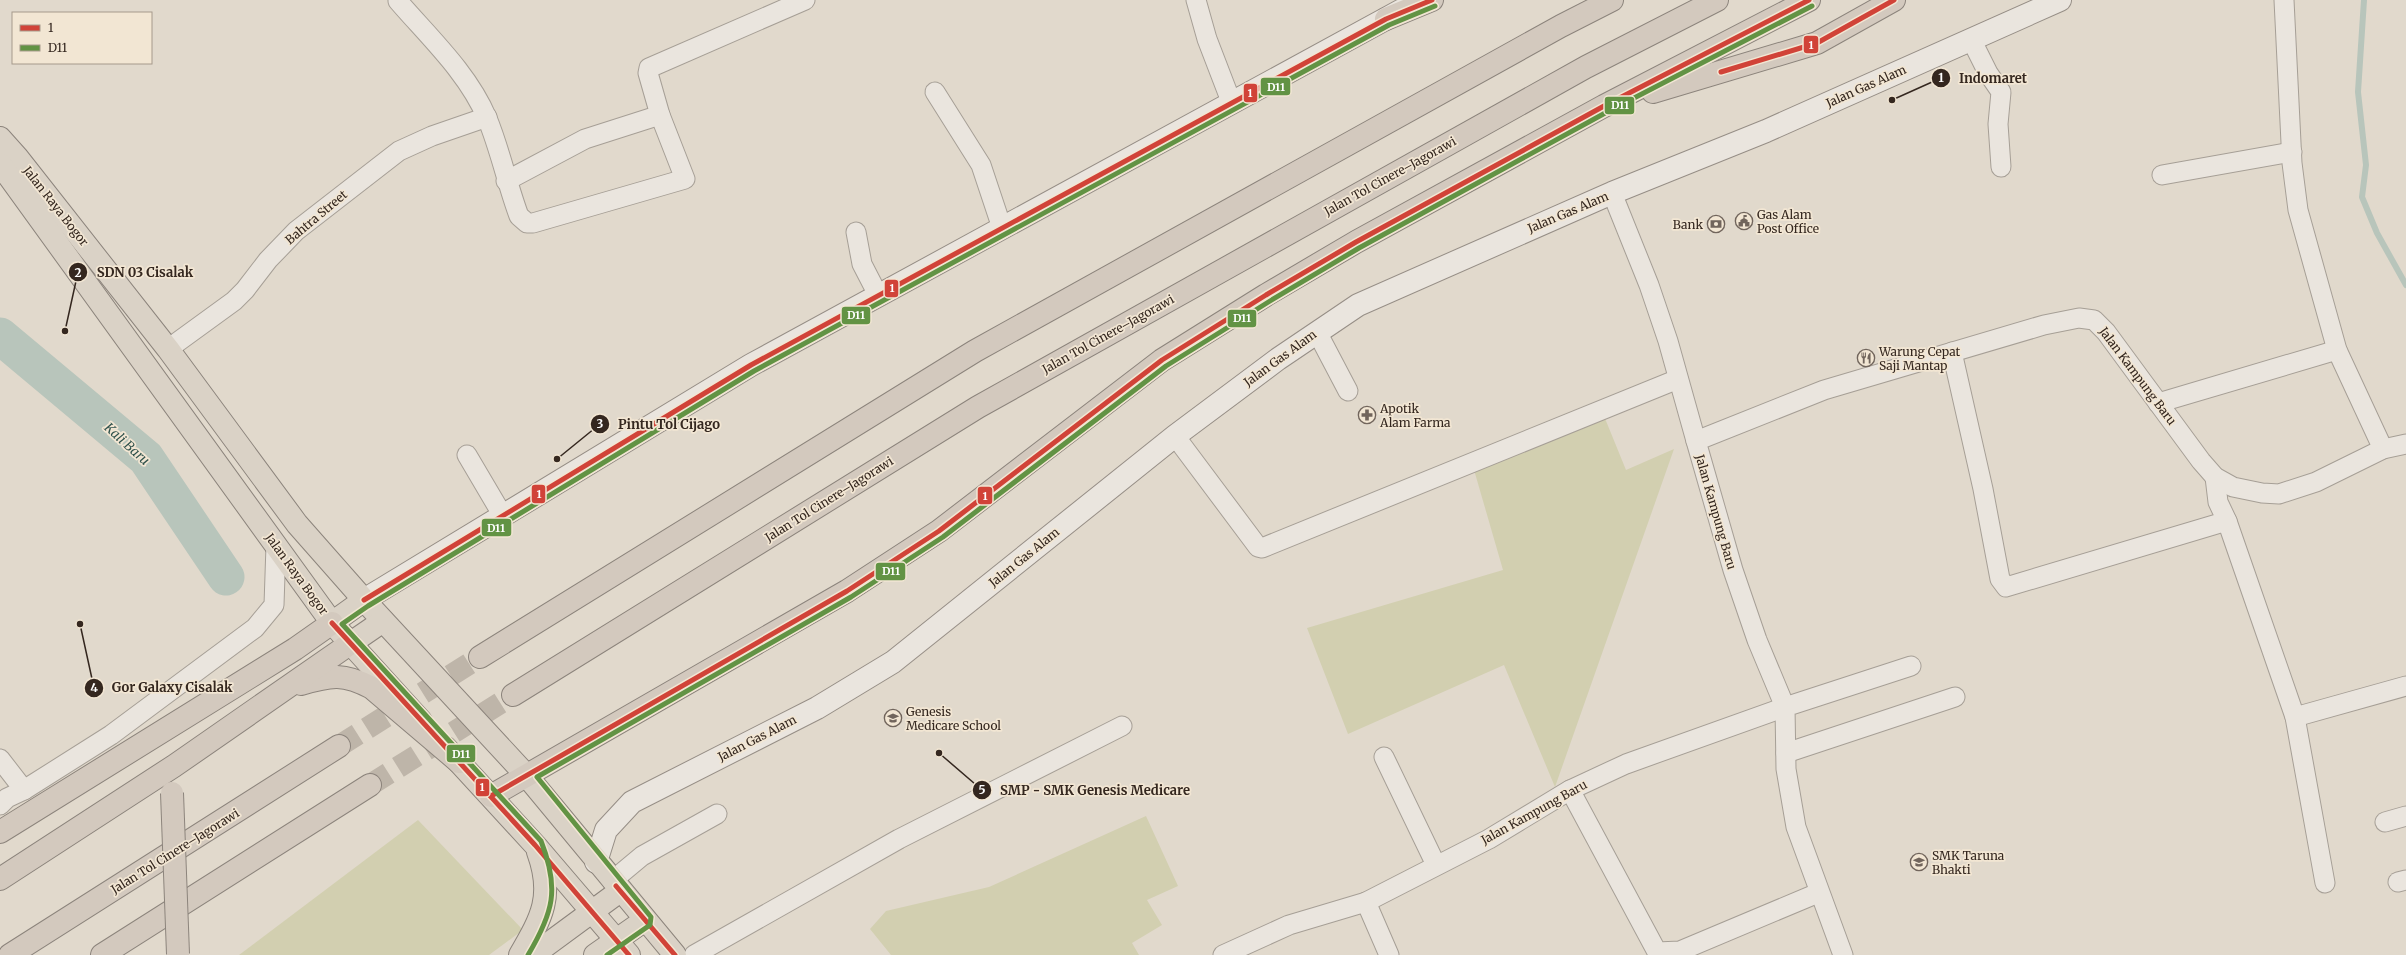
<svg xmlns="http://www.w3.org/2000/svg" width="2406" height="955" viewBox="0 0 2406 955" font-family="Merriweather,serif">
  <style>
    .green { fill: #d2cfb0 }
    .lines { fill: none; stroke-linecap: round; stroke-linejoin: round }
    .stream { stroke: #b8c5bb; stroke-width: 6 }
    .river { stroke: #b8c5bb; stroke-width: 37 }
    .motorway-tunnel { stroke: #beb5a9; stroke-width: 22; stroke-dasharray: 22 11; stroke-linecap: butt }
    .minor-casing { stroke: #a69f96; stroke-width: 21 }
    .secondary-casing { stroke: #968e86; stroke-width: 24 }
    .trunk-casing { stroke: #8c847c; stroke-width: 24 }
    .motorway-casing { stroke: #8c847c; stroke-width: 24 }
    .minor { stroke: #eae5de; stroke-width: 19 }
    .secondary { stroke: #eae5de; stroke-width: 22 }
    .trunk { stroke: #dad2c6; stroke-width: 22 }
    .motorway { stroke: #d3c9be; stroke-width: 22 }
    .motorway-bridge-casing { stroke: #8c847c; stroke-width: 24; stroke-linecap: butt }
    .motorway-bridge { stroke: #d3c9be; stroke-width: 22 }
    .bus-1-casing { stroke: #f2e6d3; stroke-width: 8 }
    .bus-2-casing { stroke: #f2e6d3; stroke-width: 8 }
    .bus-1 { stroke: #d14338; stroke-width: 5 }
    .bus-2 { stroke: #629344; stroke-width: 5 }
    .labels { text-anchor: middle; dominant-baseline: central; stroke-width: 3.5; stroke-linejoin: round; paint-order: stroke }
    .street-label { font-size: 12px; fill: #34271f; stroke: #f2e6d3 }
    .poi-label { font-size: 12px; fill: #34271f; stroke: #f2e6d3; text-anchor: start }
    .water-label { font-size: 13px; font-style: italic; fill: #30524c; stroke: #f2e6d3 }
    .leader { fill: none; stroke: #34271f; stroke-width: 1.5 }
    .callout-dot { fill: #34271f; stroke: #f2e6d3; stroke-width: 1.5 }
    .mark-label { font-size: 12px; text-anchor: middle; font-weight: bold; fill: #fff }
    .callout-label { font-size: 13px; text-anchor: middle; font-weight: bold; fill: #34271f; stroke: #f2e6d3; stroke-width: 3.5; stroke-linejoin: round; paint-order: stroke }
    .line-badge { stroke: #f2e6d3; stroke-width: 1.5 }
    .badge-label { font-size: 11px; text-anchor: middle; font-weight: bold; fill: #fff }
  </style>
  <rect width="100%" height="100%" fill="#e1d9cc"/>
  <!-- green -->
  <g class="green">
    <polygon points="1604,416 1626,470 1674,449 1555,787 1504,665 1348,734 1307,628 1503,570 1470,456"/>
    <polygon points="1146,816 1178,886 1147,900 1162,925 1132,943 1139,955 891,955 870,929 886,911 989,887"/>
    <polygon points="418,820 523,930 489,955 239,955"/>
  </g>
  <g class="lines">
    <!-- stream -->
    <polyline class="stream" points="2364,0 2358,92 2366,165 2362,197 2377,233 2406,285"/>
    <!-- river -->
    <polyline class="river" points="0,336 146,458 226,577"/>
    <!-- motorway-tunnel -->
    <g class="motorway-tunnel">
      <polyline points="339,746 480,657"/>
      <polyline points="370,785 513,695"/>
    </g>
    <defs>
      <g id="minor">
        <path d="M400 0 398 1C429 37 468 73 487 118 500 149 507 184 519 216L527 223H533L685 179 660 115 648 73 649 68 805 0"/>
        <polyline points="1196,0 1207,39 1232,104"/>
        <polyline points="2284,0 2292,163 2298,210 2337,350 2383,449"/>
        <polyline points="1971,39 1988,73 2001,92 1998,124 2001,167"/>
        <polyline points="935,92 981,165 1002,228"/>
        <polyline points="2162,175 2292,152"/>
        <polyline points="506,181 585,139 660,115"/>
        <polyline points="1612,193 1649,285 1668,341 1696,441"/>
        <polyline points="856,232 862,264 878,295"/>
        <polyline points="1317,332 1348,391"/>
        <polyline points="168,349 234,301 245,290 268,260 296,231 399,151 432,136 487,117"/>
        <polyline points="1952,352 1983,489 2000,579 2006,587 2227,521"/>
        <polyline points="2158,403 2337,350"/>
        <polyline points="1175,436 1258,547 1262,548 1678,379"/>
        <polyline points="467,455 503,516"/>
        <polyline points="2215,477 2218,502 2227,521 2295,717 2325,883"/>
        <polyline points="2295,717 2406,686"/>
        <polyline points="1786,753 1955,697"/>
        <polyline points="1384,757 1436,865"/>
        <polyline points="0,759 24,790"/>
        <polyline points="1570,790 1657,952 1680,951 1818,893"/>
        <polyline points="0,805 7,798 24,790 111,735 255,628 274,605 276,545"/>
        <polyline points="2385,822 2406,816"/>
        <polyline points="612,881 642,856 717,814"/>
        <polyline points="2398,882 2406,880"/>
        <polyline points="1366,902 1389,955"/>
        <polyline points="694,955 899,839 1122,726"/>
        <polyline points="1223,955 1289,925 1366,902 1489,839 1570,790 1626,764 1785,707 1757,640 1733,570 1696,441 1824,390 2044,325 2079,318 2094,320 2106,332 2201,461 2215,477 2233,487 2262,493 2279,494 2316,482 2383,449 2406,444"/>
        <polyline points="1843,955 1796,827 1786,769 1785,707 1911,666"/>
      </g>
      <g id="secondary">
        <polyline points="364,600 751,365 1402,10"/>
        <polyline points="596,862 606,830 632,802 817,708 893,662 1175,436 1278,359 1358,305 1612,193 1766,131 2060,0"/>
      </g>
      <g id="trunk">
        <polyline points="0,138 17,157 168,349 297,524 364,600 526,775 675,955"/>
        <polyline points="0,164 332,623 421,721"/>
        <polyline points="332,623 364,600"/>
        <polyline points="351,643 383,621"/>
        <polyline points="446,748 535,845 629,955"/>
        <path d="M520 955C542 917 554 896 538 852"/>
        <polyline points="533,955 620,891"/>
        <polyline points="595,955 645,920"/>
      </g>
      <g id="motorway">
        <polyline points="1386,19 1432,0"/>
        <polyline points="1653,92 1817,43 1894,0"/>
        <polyline points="480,657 975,351 1561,26 1612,0"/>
        <path d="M301 684C331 675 344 673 372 688L459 762"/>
        <polyline points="513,695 978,407 1586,67 1717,0"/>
        <polyline points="491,796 847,591 939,531 1162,360 1266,295 1356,242 1604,106 1809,0"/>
        <polyline points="0,832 295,649 332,623"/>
        <polyline points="0,879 174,766 351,643"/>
        <polyline points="10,955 339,746"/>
        <polyline points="102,955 370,785"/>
      </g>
    </defs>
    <!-- minor casing -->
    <use href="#minor" class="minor-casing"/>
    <!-- secondary casing -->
    <use href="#secondary" class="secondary-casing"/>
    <!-- trunk casing -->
    <use href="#trunk" class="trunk-casing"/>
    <!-- motorway casing -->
    <use href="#motorway" class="motorway-casing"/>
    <!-- minor -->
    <use href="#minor" class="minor"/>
    <!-- secondary -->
    <use href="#secondary" class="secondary"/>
    <!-- trunk -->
    <use href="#trunk" class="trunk"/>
    <!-- motorway -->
    <use href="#motorway" class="motorway"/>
    <defs>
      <polyline id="motorway-bridge" points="172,793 178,954"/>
    </defs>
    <!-- motorway-bridge casing -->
    <use href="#motorway-bridge" class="motorway-bridge-casing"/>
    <!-- motorway-bridge -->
    <use href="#motorway-bridge" class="motorway-bridge"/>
    <defs>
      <g id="bus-1">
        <polyline points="1721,72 1817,43 1894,0"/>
        <polyline points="364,600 751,365 1386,19 1432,0"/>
        <polyline points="332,623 535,845 629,955"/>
        <polyline points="491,796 847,591 939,531 1162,360 1266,295 1356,242 1604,106 1809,0"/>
        <polyline points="616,886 675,955"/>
      </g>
      <g id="bus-2">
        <path d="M528 955C553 913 560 889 541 841L342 624 368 606 754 371 1389 25 1435 6"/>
        <polyline points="607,955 650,925 651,917 537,777 851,597 943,537 1166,366 1270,301 1359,248 1607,112 1812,6"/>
      </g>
    </defs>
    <!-- bus-1 casing -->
    <use href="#bus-1" class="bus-1-casing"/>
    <!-- bus-2 casing -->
    <use href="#bus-2" class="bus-2-casing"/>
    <!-- bus-1 -->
    <use href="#bus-1" class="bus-1"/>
    <!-- bus-2 -->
    <use href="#bus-2" class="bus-2"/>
  </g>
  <!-- icons -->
  <defs>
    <symbol id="civic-ring" viewBox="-11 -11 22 22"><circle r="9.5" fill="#f2e6d3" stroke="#71655c" stroke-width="1.5"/><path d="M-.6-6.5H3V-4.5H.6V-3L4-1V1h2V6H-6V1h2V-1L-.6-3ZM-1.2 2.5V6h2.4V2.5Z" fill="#71655c"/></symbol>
    <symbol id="bank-ring" viewBox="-11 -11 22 22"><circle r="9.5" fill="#f2e6d3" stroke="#71655c" stroke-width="1.5"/><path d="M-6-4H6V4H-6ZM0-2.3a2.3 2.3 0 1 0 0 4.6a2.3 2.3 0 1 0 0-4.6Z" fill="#71655c"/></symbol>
    <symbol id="restaurant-ring" viewBox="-11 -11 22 22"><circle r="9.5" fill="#f2e6d3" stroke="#71655c" stroke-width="1.5"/><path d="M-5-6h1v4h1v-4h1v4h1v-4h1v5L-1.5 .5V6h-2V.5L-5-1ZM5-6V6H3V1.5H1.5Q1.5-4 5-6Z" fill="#71655c"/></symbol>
    <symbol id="pharmacy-ring" viewBox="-11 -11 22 22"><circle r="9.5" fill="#f2e6d3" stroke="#71655c" stroke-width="1.5"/><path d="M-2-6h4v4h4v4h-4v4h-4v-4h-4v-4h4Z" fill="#71655c"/></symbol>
    <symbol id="school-ring" viewBox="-11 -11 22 22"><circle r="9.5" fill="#f2e6d3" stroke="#71655c" stroke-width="1.5"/><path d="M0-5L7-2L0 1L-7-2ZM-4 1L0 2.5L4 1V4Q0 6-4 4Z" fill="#71655c"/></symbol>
  </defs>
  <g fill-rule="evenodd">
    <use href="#civic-ring" x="1734" y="211" width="20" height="20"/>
    <use href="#bank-ring" x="1706" y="214" width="20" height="20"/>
    <use href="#restaurant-ring" x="1856" y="348" width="20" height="20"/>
    <use href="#pharmacy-ring" x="1357" y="405" width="20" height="20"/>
    <use href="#school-ring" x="883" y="708" width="20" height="20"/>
    <use href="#school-ring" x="1909" y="852" width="20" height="20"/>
  </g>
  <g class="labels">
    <!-- street labels -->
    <g class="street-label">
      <text transform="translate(1866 86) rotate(-24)">Jalan Gas Alam</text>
      <text transform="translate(1390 176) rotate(-29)">Jalan Tol Cinere–Jagorawi</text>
      <text transform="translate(56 206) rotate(52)">Jalan Raya Bogor</text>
      <text transform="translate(1568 212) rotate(-23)">Jalan Gas Alam</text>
      <text transform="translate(316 217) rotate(-40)">Bahtra Street</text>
      <text transform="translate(1108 334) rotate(-29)">Jalan Tol Cinere–Jagorawi</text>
      <text transform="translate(1280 358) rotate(-36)">Jalan Gas Alam</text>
      <text transform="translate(2138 376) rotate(53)">Jalan Kampung Baru</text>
      <text transform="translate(829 499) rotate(-32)">Jalan Tol Cinere–Jagorawi</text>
      <text transform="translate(1716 512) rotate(74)">Jalan Kampung Baru</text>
      <text transform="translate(1024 557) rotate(-39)">Jalan Gas Alam</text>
      <text transform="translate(297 574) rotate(54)">Jalan Raya Bogor</text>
      <text transform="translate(757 738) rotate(-27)">Jalan Gas Alam</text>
      <text transform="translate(1534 812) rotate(-29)">Jalan Kampung Baru</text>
      <text transform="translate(175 851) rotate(-32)">Jalan Tol Cinere–Jagorawi</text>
    </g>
    <!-- poi labels -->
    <g class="poi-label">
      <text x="1757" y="214">Gas Alam<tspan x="1757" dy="14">Post Office</tspan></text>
      <text x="1703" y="224" text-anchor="end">Bank</text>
      <text x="1879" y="351">Warung Cepat<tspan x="1879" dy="14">Saji Mantap</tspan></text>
      <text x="1380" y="408">Apotik<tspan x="1380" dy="14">Alam Farma</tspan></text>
      <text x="906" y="711">Genesis<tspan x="906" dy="14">Medicare School</tspan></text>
      <text x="1932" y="855">SMK Taruna<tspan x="1932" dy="14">Bhakti</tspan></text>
    </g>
    <!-- water labels -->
    <g class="water-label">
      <text transform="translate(127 444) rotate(42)">Kali Baru</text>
    </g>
  </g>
  <!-- callouts -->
  <path class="leader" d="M1892 100L1941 78M65 331L78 272M557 459L600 424M80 624L94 688M939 753L982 790"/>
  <g class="callout-dot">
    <circle cx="1892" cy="100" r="4"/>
    <circle cx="65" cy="331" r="4"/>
    <circle cx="557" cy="459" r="4"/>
    <circle cx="80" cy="624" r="4"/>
    <circle cx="939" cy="753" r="4"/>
    <circle cx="1941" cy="78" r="10"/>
    <circle cx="78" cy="272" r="10"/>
    <circle cx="600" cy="424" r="10"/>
    <circle cx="94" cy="688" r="10"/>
    <circle cx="982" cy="790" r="10"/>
  </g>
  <g class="mark-label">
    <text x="1941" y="82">1</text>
    <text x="78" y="277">2</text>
    <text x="600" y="428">3</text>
    <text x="94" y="692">4</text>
    <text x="982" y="794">5</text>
  </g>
  <g class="callout-label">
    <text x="1993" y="83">Indomaret</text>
    <text x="145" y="277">SDN 03 Cisalak</text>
    <text x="669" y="429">Pintu Tol Cijago</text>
    <text x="172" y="692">Gor Galaxy Cisalak</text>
    <text x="1095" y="795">SMP - SMK Genesis Medicare</text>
  </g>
  <g class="line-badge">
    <rect x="1803" y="35" width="16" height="19" rx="4" fill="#d14338"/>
    <rect x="1260" y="77" width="31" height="19" rx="4" fill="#629344"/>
    <rect x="1243" y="83" width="15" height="20" rx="4" fill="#d14338"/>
    <rect x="1604" y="96" width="31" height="19" rx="4" fill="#629344"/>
    <rect x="884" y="279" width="15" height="19" rx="4" fill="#d14338"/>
    <rect x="841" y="306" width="30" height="19" rx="4" fill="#629344"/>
    <rect x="1227" y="309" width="30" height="19" rx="4" fill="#629344"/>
    <rect x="531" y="484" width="15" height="20" rx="4" fill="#d14338"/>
    <rect x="977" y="486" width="16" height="19" rx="4" fill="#d14338"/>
    <rect x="481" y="518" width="31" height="19" rx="4" fill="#629344"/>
    <rect x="875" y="562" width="31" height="19" rx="4" fill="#629344"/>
    <rect x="446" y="744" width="30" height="19" rx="4" fill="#629344"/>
    <rect x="475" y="778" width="15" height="19" rx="4" fill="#d14338"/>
  </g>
  <g class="badge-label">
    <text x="1811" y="49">1</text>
    <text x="1276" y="91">D11</text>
    <text x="1250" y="97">1</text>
    <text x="1620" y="109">D11</text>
    <text x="892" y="292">1</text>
    <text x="856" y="319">D11</text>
    <text x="1242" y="322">D11</text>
    <text x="539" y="498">1</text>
    <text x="985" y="500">1</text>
    <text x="496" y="532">D11</text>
    <text x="891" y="575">D11</text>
    <text x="461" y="758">D11</text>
    <text x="482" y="791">1</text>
  </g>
  <!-- legend -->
  <rect x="12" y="12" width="140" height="52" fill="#f2e6d3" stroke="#a69a8b"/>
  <rect x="20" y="25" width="20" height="6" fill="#d14338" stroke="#a69a8b"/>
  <text x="48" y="32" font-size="12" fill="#34271f">1</text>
  <rect x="20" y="45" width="20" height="6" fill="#629344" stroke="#a69a8b"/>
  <text x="48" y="52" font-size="12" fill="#34271f">D11</text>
</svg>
